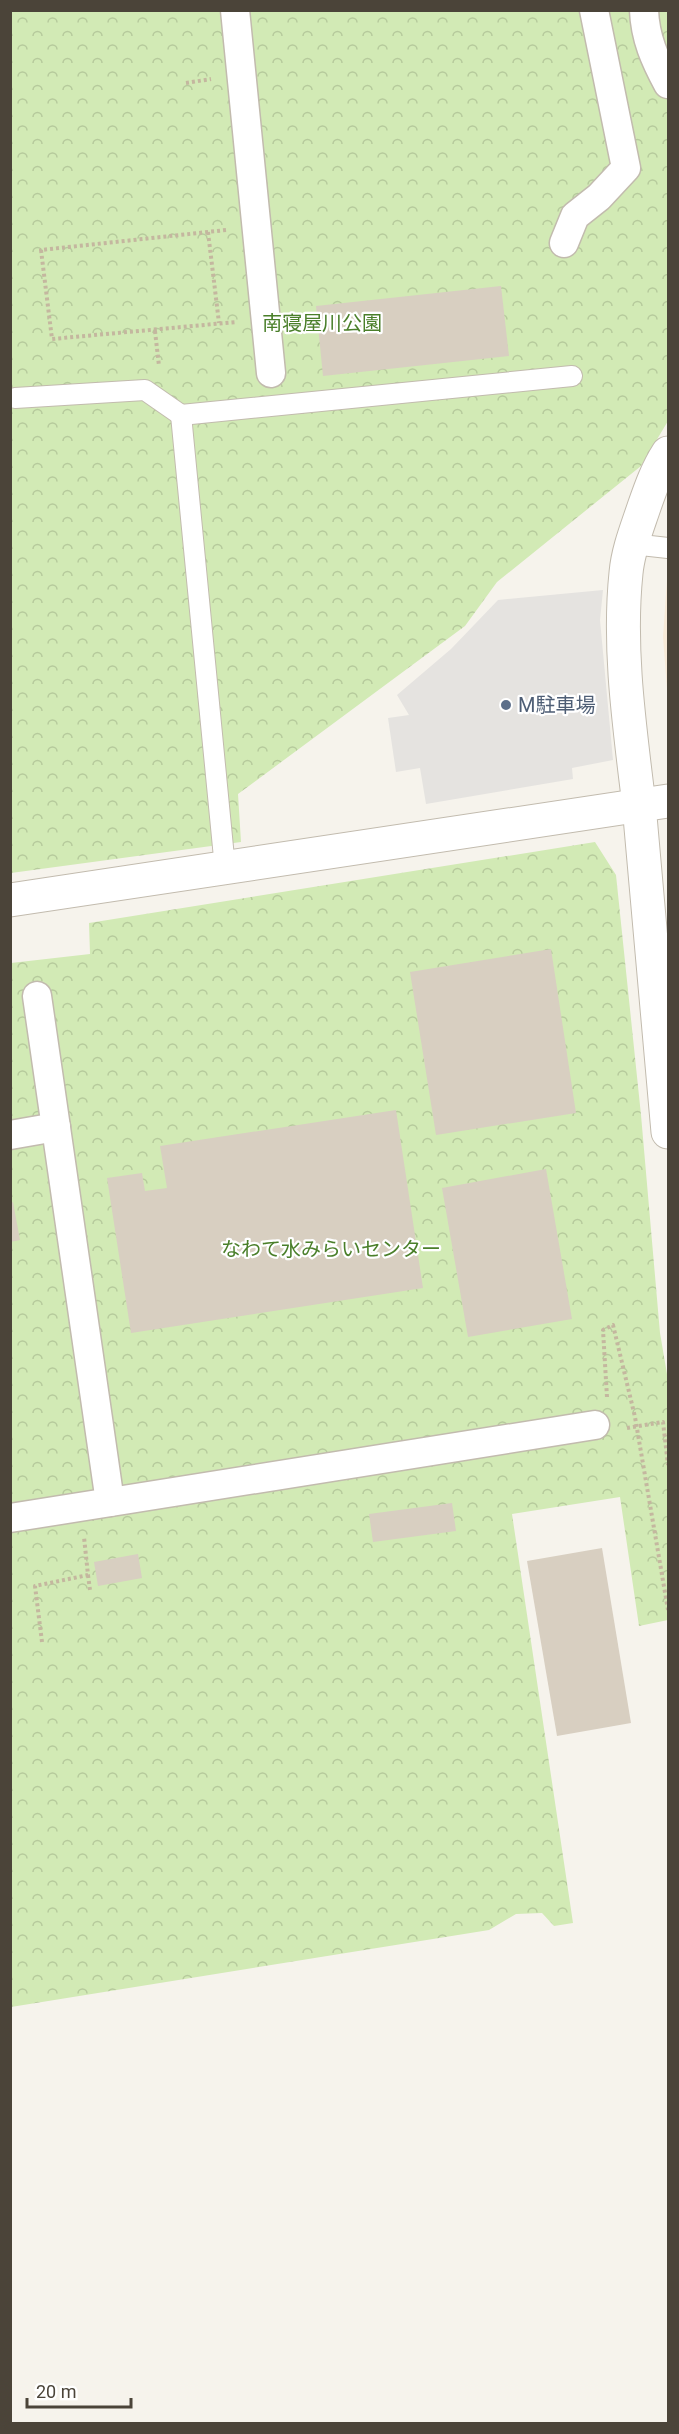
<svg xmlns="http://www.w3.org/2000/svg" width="679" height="2434" viewBox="0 0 679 2434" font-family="Roboto,'Noto Sans JP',sans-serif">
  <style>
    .commercial { fill: #f7ead8 }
    .park { fill: url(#park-crowns) }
    .parking { fill: #e5e3e0 }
    .building { fill: #d8cfc1 }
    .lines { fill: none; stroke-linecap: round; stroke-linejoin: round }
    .service-casing { stroke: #c2bbae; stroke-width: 22 }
    .pedestrian-casing { stroke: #c2bbae; stroke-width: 31 }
    .minor-casing { stroke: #c2bbae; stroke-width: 35 }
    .tertiary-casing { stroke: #c2bbae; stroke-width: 35 }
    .path { stroke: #c4b79f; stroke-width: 4; stroke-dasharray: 3 3; stroke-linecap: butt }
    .service { stroke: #fff; stroke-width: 20 }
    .pedestrian { stroke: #fff; stroke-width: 28 }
    .minor { stroke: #fff; stroke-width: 33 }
    .tertiary { stroke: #fff; stroke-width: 33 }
    .service-dot { fill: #5c6f8a; stroke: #fff; stroke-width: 2 }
    .labels { text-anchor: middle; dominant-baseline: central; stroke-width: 4.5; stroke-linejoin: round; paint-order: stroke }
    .park-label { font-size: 20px; fill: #4a7f2a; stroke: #fff }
    .service-label { font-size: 20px; fill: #4e5e75; stroke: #fff; text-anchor: start }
  </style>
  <defs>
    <pattern id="park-crowns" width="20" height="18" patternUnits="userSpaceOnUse" patternTransform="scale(1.5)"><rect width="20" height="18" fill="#d2eab5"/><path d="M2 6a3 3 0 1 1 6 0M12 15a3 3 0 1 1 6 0" fill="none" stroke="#b6ca9c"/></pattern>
  </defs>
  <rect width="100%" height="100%" fill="#f6f3ec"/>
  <!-- commercial -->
  <polygon class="commercial" points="668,565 668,702 663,637"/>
  <!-- park -->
  <g class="park">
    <polygon points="10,11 668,11 668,421 641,466 497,582 465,626 238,794 241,842 11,873"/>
    <polygon points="595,842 616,875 641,1115 660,1333 668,1380 668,1620 639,1626 620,1497 512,1514 573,1923 554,1926 542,1913 516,1914 489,1930 11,2007 11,963 90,954 89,923"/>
  </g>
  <!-- parking -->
  <polygon class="parking" points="603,590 600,620 613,760 572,768 573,779 426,804 420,768 396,772 388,718 409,715 397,695 451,649 498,600"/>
  <!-- building -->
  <g class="building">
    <polygon points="501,286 509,356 323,376 316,306"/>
    <polygon points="551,949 576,1113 436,1135 410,972"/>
    <polygon points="396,1110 423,1288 131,1333 107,1178 142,1173 145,1191 167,1188 160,1146"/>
    <polygon points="546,1169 572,1319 468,1337 442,1188"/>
    <polygon points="13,1202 20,1240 10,1242 10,1203"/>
    <polygon points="452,1503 456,1531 373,1542 369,1514"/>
    <polygon points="602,1548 631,1723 557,1736 527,1561"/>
    <polygon points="138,1554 142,1578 98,1586 94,1562"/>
  </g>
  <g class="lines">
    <defs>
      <g id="service">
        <polyline points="15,398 145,390 181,415"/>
        <polyline points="632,544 668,548"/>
        <polyline points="225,868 181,415 572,376"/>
      </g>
      <g id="pedestrian">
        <polyline points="235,10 271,373"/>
        <path d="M644 10C645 38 655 60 668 84"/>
        <polyline points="564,243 575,216 599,197 626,168 594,10"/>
        <polyline points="37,996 110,1502"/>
        <polyline points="10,1135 56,1127"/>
        <polyline points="10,1518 595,1425"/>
      </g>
      <polyline id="minor" points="639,805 668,1132"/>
      <g id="tertiary">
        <path d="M639 805C630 729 618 650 626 573 628 550 637 528 644 507 651 487 657 470 668 453"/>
        <polyline points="10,900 668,801"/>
      </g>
    </defs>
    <!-- service casing -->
    <use href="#service" class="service-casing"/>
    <!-- pedestrian casing -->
    <use href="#pedestrian" class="pedestrian-casing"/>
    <!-- minor casing -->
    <use href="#minor" class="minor-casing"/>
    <!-- tertiary casing -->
    <use href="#tertiary" class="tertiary-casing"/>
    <!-- path -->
    <g class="path">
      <polyline points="186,83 211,79"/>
      <polyline points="226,230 41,250 52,339 236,322"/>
      <polyline points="208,232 219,323"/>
      <polyline points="155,331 159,366"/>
      <polyline points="607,1397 603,1330 613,1325 635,1417 668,1610"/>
      <polyline points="627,1428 663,1422 668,1465"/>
      <polyline points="88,1575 90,1590"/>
      <polyline points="42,1642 35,1586 88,1575 84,1537"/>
    </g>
    <!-- service -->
    <use href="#service" class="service"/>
    <!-- pedestrian -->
    <use href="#pedestrian" class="pedestrian"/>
    <!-- minor -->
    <use href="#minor" class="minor"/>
    <!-- tertiary -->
    <use href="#tertiary" class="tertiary"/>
  </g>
  <!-- markers -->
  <circle class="service-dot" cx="506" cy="705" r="6"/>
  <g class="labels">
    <!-- park labels -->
    <g class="park-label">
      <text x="322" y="323">南寝屋川公園</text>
      <text x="331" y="1249">なわて水みらいセンター</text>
    </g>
    <!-- service labels -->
    <g class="service-label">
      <text x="518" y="705">M駐車場</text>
    </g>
  </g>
  <!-- border -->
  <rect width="679" height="2434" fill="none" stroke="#4b4439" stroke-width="24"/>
  <!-- scale -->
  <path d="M27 2398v9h104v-9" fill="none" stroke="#4b4439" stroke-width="3"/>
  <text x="36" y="2398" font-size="18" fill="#4b4439" stroke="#ffffff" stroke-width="4.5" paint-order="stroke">20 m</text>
</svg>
